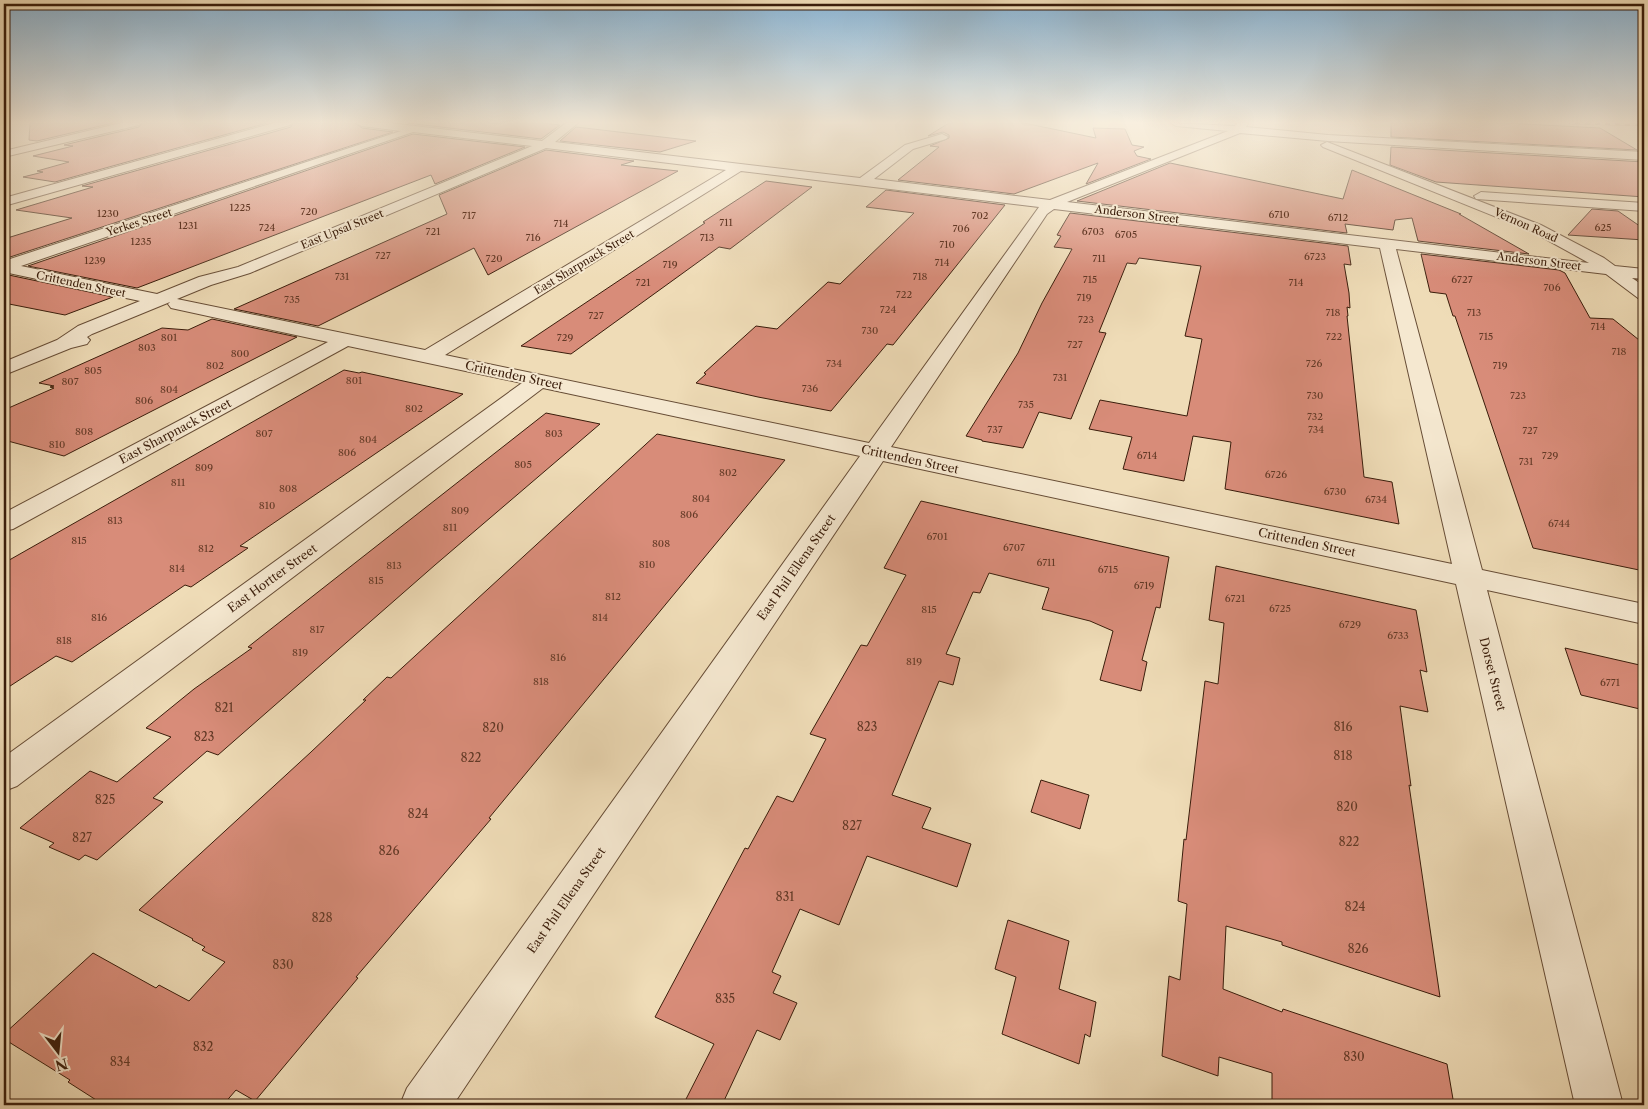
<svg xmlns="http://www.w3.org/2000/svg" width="1648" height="1109" viewBox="0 0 1648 1109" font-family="'Libre Caslon Text',serif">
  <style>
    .building { fill: #d88c79; stroke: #3a1d0b }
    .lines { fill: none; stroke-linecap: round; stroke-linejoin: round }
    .minor-casing { stroke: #674d36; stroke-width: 2 }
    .minor { fill: #f5e8d0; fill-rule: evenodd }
    .rail-casing { stroke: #3a1d0b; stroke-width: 2.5 }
    .rail { stroke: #f5e8d0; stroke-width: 2; stroke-dasharray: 5; stroke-linecap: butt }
    .labels { text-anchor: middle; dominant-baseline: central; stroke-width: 4; stroke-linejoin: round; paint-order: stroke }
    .number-label { font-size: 10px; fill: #623926 }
    .far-street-label { font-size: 11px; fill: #3a1d0b; stroke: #f5e8d0 }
    .street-label { font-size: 12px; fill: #3a1d0b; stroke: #f5e8d0 }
    .near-number-label { font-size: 12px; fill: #623926 }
  </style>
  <rect width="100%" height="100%" fill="#efdcb7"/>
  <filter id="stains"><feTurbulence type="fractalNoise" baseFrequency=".004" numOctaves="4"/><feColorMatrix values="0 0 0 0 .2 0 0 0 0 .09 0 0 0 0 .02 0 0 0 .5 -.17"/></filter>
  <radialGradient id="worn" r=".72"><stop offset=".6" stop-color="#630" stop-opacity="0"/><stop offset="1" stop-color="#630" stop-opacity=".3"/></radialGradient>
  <!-- building -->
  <g class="building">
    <polygon points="30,123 113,123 37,141 29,140"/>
    <polygon points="142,123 267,123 55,182 23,177 43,172 37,171 69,162 33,156 73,146 64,145 139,127"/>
    <polygon points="293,123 355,123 362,128 393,132 4,259 4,239 72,218 16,210 93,187 82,186 291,127"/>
    <polygon points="407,123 542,123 560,125 541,139"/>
    <polygon points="949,123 1024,123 1096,138 1093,128 1125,129 1132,145 1144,147 1134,151 1137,156 1151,159 1086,184 1098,163 1014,194 898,180 939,147 930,146 949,138 949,135 943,132 928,136"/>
    <polygon points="1391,123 1505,123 1600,128 1637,150 1391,137"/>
    <polygon points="576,127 696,141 660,152 560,141"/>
    <polygon points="413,134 525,147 435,184 431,175 137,288 28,266"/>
    <polygon points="1391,147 1644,162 1644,197 1436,182 1390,165"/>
    <polygon points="546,150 634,161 621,165 678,171 488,275 474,248 318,326 234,309 447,214 439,195"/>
    <polygon points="1170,163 1343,199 1352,170 1461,214 1459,214 1529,254 1418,241 1412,218 1395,220 1393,230 1345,224 1347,233 1077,201"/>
    <polygon points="766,181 812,187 730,249 719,247 571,354 521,346 705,223 703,222"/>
    <polygon points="886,190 1005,205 893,345 887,344 831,411 758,397 696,383 706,374 704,373 756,326 777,329 828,282 840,284 914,213 866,207"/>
    <polygon points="1592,209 1618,211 1644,229 1644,240 1568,235"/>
    <polygon points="1070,213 1348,246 1351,265 1344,264 1349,293 1350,308 1347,307 1348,316 1347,316 1364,477 1392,482 1399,524 1225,489 1231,442 1193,436 1184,481 1123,469 1132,437 1089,429 1100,400 1187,416 1202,339 1185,336 1201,266 1139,258 1136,264 1127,263 1099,332 1106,333 1071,419 1039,412 1023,448 982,441 982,440 966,436 1018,353 1042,303 1072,249 1054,247 1061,236 1057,235"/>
    <polygon points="1421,254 1559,270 1565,273 1590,318 1613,319 1644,344 1644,571 1533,548 1455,316 1453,316 1446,294 1430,292"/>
    <polygon points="4,274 113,297 65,315 4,303"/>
    <polygon points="212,319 297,337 64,456 4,440 4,410 54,388 50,387 54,386 39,383 162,328 188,330"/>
    <polygon points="344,370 359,373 362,372 463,394 240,546 248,548 191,587 185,585 72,662 56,656 4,690 4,563"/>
    <polygon points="546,413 600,424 435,565 218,755 207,751 153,798 163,802 97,860 85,855 79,860 49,847 54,843 20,828 90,771 117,782 171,737 146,728 194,689 252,648 248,647"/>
    <polygon points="657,434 785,460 489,818 491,819 356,977 358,978 255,1101 236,1090 223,1105 104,1105 68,1082 70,1080 4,1039 4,1034 93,953 156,988 159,985 189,1001 225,962 202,950 205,947 192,940 193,939 139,910 311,752 366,700 363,700 387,677 391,678"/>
    <polygon points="921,501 1169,557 1160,608 1156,607 1142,660 1147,662 1141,691 1100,680 1113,631 1090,621 1042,609 1049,588 989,573 980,593 973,592 946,654 960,658 953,685 939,681 892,795 931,808 922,828 971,844 957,887 867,856 839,925 800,909 772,972 781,976 773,993 797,1003 780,1040 757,1030 722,1105 683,1105 714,1044 655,1017 745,848 748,849 777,796 793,802 826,739 810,734 861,645 867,646 906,575 884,568"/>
    <polygon points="1216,566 1416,610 1427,672 1420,670 1428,712 1400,706 1411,786 1409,785 1440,997 1282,945 1282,942 1226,926 1223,989 1282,1012 1283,1009 1447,1064 1454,1105 1272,1105 1272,1073 1219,1057 1218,1076 1162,1056 1169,976 1180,980 1187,904 1178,901 1184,839 1186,840 1205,681 1218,684 1224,623 1209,620"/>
    <polygon points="1565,648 1644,666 1644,710 1581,695"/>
    <polygon points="1041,780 1089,795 1080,829 1031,812"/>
    <polygon points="1008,920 1069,941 1059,989 1096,1002 1090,1037 1085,1034 1079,1064 1002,1034 1016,977 995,969"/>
  </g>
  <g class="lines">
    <defs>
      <g id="minor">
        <polygon points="121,123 140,123 139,125 4,157 4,151"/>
        <polygon points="274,123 291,123 290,125 4,206 4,198"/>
        <path d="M357 123H390L542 141 566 123H578L555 142 860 178 905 145 942 134 948 137 946 139 913 149 874 179 1050 200 1228 131 1176 126 1171 123 1235 126 1237 123H1248L1246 127 1328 135 1644 152V160L1328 141 1240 133 1067 202 1589 263 1531 231 1323 147 1321 145 1327 142 1541 225 1604 258 1615 266 1644 269V279L1632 278 1644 286V299L1638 298 1606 274 1396 249 1482 570 1644 604V624L1487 590 1623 1105H1575L1456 584 883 461 453 1105H400L407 1088 860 456 543 388 17 786 4 791V757L522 383 348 346 13 529 4 531V513L328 342 171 308 168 304 170 302 92 334 87 337 90 340 87 344 71 348 4 375V362L57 340 78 326 140 301 4 272V261L401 131 362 126ZM413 132 532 146 238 267 199 277 157 294 21 266ZM546 148 726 170 425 350 177 299 211 285 250 273ZM741 171 1039 207 869 443 445 355ZM1054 209 1380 248 1452 564 891 447 1047 214Z"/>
        <polygon points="1481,192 1644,203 1644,211 1476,199 1474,196"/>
      </g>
    </defs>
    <!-- minor casing -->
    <use href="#minor" class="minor-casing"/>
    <!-- minor -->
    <use href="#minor" class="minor"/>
    <defs>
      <polyline id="rail" points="1570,123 1644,125"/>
    </defs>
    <!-- rail casing -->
    <use href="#rail" class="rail-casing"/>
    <!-- rail -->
    <use href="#rail" class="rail"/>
  </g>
  <!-- sky -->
  <linearGradient id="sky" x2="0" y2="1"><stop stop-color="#8bb6d6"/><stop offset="0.44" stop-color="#f8efdf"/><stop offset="1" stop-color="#f8efdf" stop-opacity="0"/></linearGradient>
  <rect width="1648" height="278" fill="url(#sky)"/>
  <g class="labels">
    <!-- number labels -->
    <g class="number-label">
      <text x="240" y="207">1225</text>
      <text x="309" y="211">720</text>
      <text x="108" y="213">1230</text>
      <text x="1279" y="214">6710</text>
      <text x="469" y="215">717</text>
      <text x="980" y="215">702</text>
      <text x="1338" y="217">6712</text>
      <text x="726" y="222">711</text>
      <text x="561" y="223">714</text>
      <text x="188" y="225">1231</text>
      <text x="267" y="227">724</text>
      <text x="1603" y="227">625</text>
      <text x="961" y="228">706</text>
      <text x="433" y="231">721</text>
      <text x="1093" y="231">6703</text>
      <text x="1126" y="234">6705</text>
      <text x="533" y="237">716</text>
      <text x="707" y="237">713</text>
      <text x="141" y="241">1235</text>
      <text x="947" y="244">710</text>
      <text x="383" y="255">727</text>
      <text x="1315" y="256">6723</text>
      <text x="494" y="258">720</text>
      <text x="1099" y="258">711</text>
      <text x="95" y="260">1239</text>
      <text x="942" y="262">714</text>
      <text x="670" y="264">719</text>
      <text x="342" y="276">731</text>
      <text x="920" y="276">718</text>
      <text x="1090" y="279">715</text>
      <text x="1462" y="279">6727</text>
      <text x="643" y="282">721</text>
      <text x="1296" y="282">714</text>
      <text x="1552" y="287">706</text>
      <text x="904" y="294">722</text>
      <text x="1084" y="297">719</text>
      <text x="292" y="299">735</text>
      <text x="888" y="309">724</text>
      <text x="1333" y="312">718</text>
      <text x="1474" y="312">713</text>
      <text x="596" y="315">727</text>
      <text x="1086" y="319">723</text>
      <text x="1598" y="326">714</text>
      <text x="870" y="330">730</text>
      <text x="1334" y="336">722</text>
      <text x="1486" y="336">715</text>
      <text x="169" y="337">801</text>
      <text x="565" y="337">729</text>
      <text x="1075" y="344">727</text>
      <text x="147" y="347">803</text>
      <text x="1619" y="351">718</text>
      <text x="240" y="353">800</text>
      <text x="834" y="363">734</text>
      <text x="1314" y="363">726</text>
      <text x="215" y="365">802</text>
      <text x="1500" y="365">719</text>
      <text x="93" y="370">805</text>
      <text x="1060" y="377">731</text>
      <text x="354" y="380">801</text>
      <text x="70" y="381">807</text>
      <text x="810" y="388">736</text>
      <text x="169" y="389">804</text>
      <text x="1315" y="395">730</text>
      <text x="1518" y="395">723</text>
      <text x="144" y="400">806</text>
      <text x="1026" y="404">735</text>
      <text x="414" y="408">802</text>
      <text x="1315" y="416">732</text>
      <text x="995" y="429">737</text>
      <text x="1316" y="429">734</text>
      <text x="1530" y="430">727</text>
      <text x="84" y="431">808</text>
      <text x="264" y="433">807</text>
      <text x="554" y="433">803</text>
      <text x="368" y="439">804</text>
      <text x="57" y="444">810</text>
      <text x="347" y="452">806</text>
      <text x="1147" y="455">6714</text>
      <text x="1550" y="455">729</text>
      <text x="1526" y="461">731</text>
      <text x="523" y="464">805</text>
      <text x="204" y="467">809</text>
      <text x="728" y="472">802</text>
      <text x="1276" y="474">6726</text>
      <text x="178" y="482">811</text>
      <text x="288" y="488">808</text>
      <text x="1335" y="491">6730</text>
      <text x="701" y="498">804</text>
      <text x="1376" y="499">6734</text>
      <text x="267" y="505">810</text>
      <text x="460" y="510">809</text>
      <text x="689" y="514">806</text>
      <text x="115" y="520">813</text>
      <text x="1559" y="523">6744</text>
      <text x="450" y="527">811</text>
      <text x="937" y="536">6701</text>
      <text x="79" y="540">815</text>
      <text x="661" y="543">808</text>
      <text x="1014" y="547">6707</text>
      <text x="206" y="548">812</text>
      <text x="1046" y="562">6711</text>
      <text x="647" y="564">810</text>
      <text x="394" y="565">813</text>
      <text x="177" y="568">814</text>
      <text x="1108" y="569">6715</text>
      <text x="376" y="580">815</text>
      <text x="1144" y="585">6719</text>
      <text x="613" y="596">812</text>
      <text x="1235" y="598">6721</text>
      <text x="1280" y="608">6725</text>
      <text x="929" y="609">815</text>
      <text x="99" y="617">816</text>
      <text x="600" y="617">814</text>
      <text x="1350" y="624">6729</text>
      <text x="317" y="629">817</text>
      <text x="1398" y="635">6733</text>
      <text x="64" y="640">818</text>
      <text x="300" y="652">819</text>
      <text x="558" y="657">816</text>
      <text x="914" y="661">819</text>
      <text x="541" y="681">818</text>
      <text x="1610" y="682">6771</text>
    </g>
    <!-- far-street labels -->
    <g class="far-street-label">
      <text transform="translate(1137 214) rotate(7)">Anderson Street</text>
      <text transform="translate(139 222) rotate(-18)">Yerkes Street</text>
      <text transform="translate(1526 225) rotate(24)">Vernon Road</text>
      <text transform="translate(342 229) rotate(-22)">East Upsal Street</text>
      <text transform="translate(1539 261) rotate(7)">Anderson Street</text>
      <text transform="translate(584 262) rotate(-31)">East Sharpnack Street</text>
      <text transform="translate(81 284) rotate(12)">Crittenden Street</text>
    </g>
    <!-- street labels -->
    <g class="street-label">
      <text transform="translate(514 375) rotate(12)">Crittenden Street</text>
      <text transform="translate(175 431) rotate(-28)">East Sharpnack Street</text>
      <text transform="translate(910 459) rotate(12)">Crittenden Street</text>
      <text transform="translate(1307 542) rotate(12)">Crittenden Street</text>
      <text transform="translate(796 567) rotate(-55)">East Phil Ellena Street</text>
      <text transform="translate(272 578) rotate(-36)">East Hortter Street</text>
      <text transform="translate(1493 674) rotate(76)">Dorset Street</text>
      <text transform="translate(566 900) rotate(-55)">East Phil Ellena Street</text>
    </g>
    <!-- near-number labels -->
    <g class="near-number-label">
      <text x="224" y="707">821</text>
      <text x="867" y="726">823</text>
      <text x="1343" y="726">816</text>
      <text x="493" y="727">820</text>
      <text x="204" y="736">823</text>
      <text x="1343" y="755">818</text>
      <text x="471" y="757">822</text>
      <text x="105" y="799">825</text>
      <text x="1347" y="806">820</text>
      <text x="418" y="813">824</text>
      <text x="852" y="825">827</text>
      <text x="82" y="837">827</text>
      <text x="1349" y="841">822</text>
      <text x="389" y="850">826</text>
      <text x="785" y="896">831</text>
      <text x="1355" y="906">824</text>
      <text x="322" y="917">828</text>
      <text x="1358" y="948">826</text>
      <text x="283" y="964">830</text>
      <text x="725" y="998">835</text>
      <text x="203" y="1046">832</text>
      <text x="1354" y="1056">830</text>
      <text x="120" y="1061">834</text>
    </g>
  </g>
  <!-- margin -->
  <rect width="1648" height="1109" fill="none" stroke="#efdcb7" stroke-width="20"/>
  <rect x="5" y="5" width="1638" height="1099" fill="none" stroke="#3a1d0b" stroke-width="2.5"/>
  <rect x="10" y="10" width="1628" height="1089" fill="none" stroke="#3a1d0b"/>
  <!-- north arrow -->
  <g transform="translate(58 1052) rotate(164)" stroke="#f5e8d0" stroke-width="4" paint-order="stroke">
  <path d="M0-4L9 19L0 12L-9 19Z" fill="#3a1d0b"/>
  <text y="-8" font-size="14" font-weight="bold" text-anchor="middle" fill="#3a1d0b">N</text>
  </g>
  <rect width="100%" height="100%" filter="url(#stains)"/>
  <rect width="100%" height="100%" fill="url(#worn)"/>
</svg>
